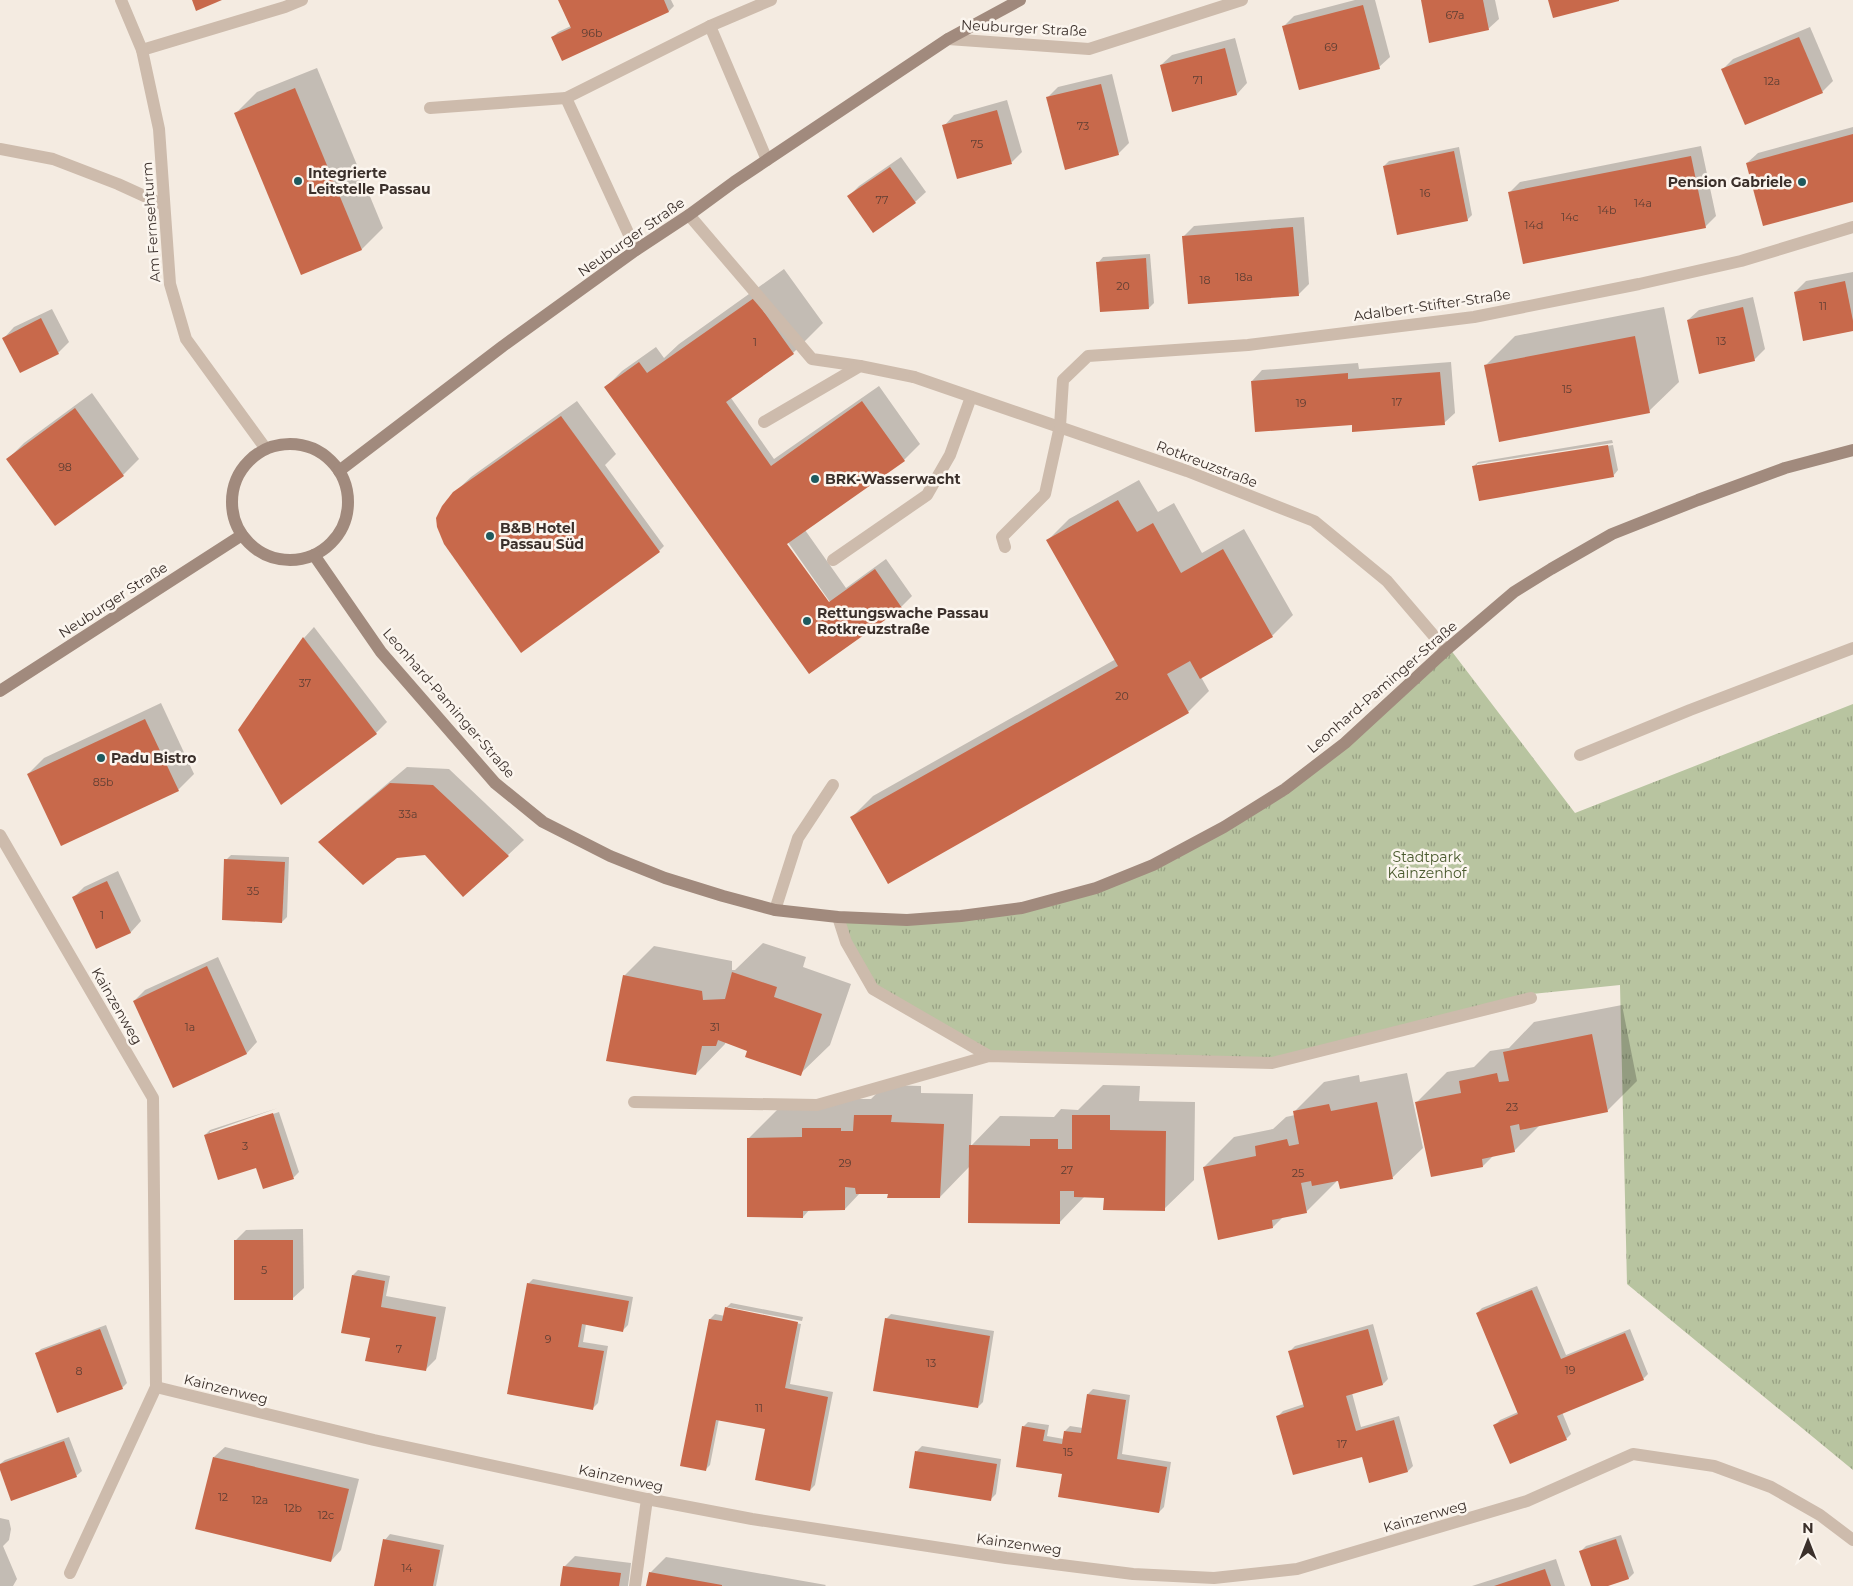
<svg xmlns="http://www.w3.org/2000/svg" width="1853" height="1586" font-family="Montserrat,sans-serif">
	<style>
		.park { fill: url(#park-tufts) }
		.shadow { fill: #0003; fill-rule: evenodd }
		.building { fill: #c8694b }
		.lines { fill: none; stroke-linecap: round; stroke-linejoin: round }
		.lane { stroke: #cdbbac; stroke-width: 12 }
		.street { stroke: #cdbbac; stroke-width: 12 }
		.secondary { stroke: #a18a7d; stroke-width: 12 }
		.poi-dot { fill: #1f5a5e; stroke: #fbf5ee; stroke-width: 2 }
		.labels { text-anchor: middle; dominant-baseline: central; stroke-width: 5; stroke-linejoin: round; paint-order: stroke }
		.number-label { font-size: 11px; fill: #5e3e33 }
		.street-label { font-size: 14px; fill: #3b302b; stroke: #fbf5ee }
		.poi-label { font-size: 14px; font-weight: bold; fill: #3b302b; stroke: #fbf5ee; text-anchor: start }
		.park-label { font-size: 14px; fill: #4a5a2e; stroke: #fbf5ee }
	</style>
	<defs>
		<pattern id="park-tufts" width="24" height="20" patternUnits="userSpaceOnUse" patternTransform="scale(1.25)"><rect width="24" height="20" fill="#b8c4a0"/><path d="M3 7l-1-3M5 7V3M7 7l1-3M15 17l-1-3M17 17v-4M19 17l1-3" fill="none" stroke="#97a083"/></pattern>
	</defs>
	<rect width="100%" height="100%" fill="#f4ebe1"/>
	<polygon class="park" points="1450,649 1575,813 1853,704 1853,1470 1627,1284 1620,985 1532,994 1271,1059 990,1055 877,989 838,919 1000,912 1154,867 1307,772"/>
	<g class="shadow">
		<polygon points="559,0 671,0 674,6 669,11 563,59 553,37 558,32 571,26"/>
		<polygon points="1355,0 1375,0 1390,57 1379,67 1283,27 1294,16"/>
		<polygon points="1422,0 1495,0 1499,19 1488,29"/>
		<polygon points="1810,27 1833,81 1822,92 1723,69 1733,59"/>
		<polygon points="1235,38 1247,83 1237,94 1161,65 1172,55"/>
		<polygon points="317,68 383,228 362,249 302,274 236,113 257,92"/>
		<polygon points="1112,74 1129,143 1118,154 1048,97 1058,87"/>
		<polygon points="1007,100 1022,152 1012,162 944,126 954,115"/>
		<polygon points="1853,127 1853,200 1747,163 1758,153"/>
		<polygon points="1701,146 1716,216 1705,227 1510,192 1520,182"/>
		<polygon points="1459,147 1472,215 1467,220 1384,166 1389,161"/>
		<polygon points="901,157 926,192 915,202 849,196 859,186"/>
		<polygon points="1304,217 1309,284 1298,295 1183,237 1194,226"/>
		<polygon points="1150,254 1154,303 1149,308 1098,263 1103,257"/>
		<path d="M784,269L823,323L793,353L731,398L774,459L879,386L920,444L904,460L805,530L846,588L886,559L912,596L901,607L855,639L606,387L622,371L656,347L664,358L679,344ZM785,538L830,602L829,604L783,539Z"/>
		<polygon points="1853,272 1853,329 1795,292 1806,281"/>
		<polygon points="1753,297 1765,349 1754,360 1688,320 1699,310"/>
		<polygon points="1664,307 1679,382 1649,411 1485,366 1515,336"/>
		<polygon points="52,309 69,342 58,353 4,338 14,327"/>
		<polygon points="1451,362 1455,413 1444,423 1353,423 1252,381 1262,370 1358,363 1359,369"/>
		<polygon points="92,393 139,459 123,475 8,459 24,443"/>
		<polygon points="577,401 616,454 605,465 664,546 659,551 454,493 471,477"/>
		<polygon points="1612,440 1613,443 1477,464 1477,467 1613,445 1618,470 1613,476 1473,467 1478,462"/>
		<polygon points="1139,480 1158,512 1174,503 1202,553 1244,529 1293,615 1272,636 1201,677 1209,691 1188,712 852,817 873,796 1116,659 1048,540 1069,519"/>
		<polygon points="314,627 387,722 376,733 281,803 239,730 304,638"/>
		<polygon points="161,703 194,774 178,790 28,774 44,758"/>
		<polygon points="407,767 449,769 524,840 508,855 425,854 320,842 336,827"/>
		<polygon points="231,855 289,857 287,917 282,922 226,860"/>
		<polygon points="118,871 141,921 131,932 97,947 73,898 84,887"/>
		<polygon points="763,943 806,957 803,967 851,984 830,1045 800,1074 726,1041 725,1044 696,1074 624,976 654,946 732,961 732,970 735,970"/>
		<polygon points="218,957 257,1042 247,1053 174,1086 134,1001 145,990"/>
		<polygon points="1622,1005 1637,1081 1607,1111 1541,1124 1514,1151 1494,1155 1483,1166 1417,1102 1447,1072 1474,1067 1490,1051 1509,1048 1534,1022"/>
		<polygon points="1407,1073 1423,1148 1393,1177 1341,1188 1339,1180 1336,1180 1336,1182 1306,1212 1283,1217 1273,1227 1204,1167 1234,1137 1273,1129 1286,1117 1295,1115 1294,1112 1324,1082 1359,1075 1360,1082"/>
		<polygon points="885,1085 921,1086 921,1093 973,1094 971,1146 1000,1116 1054,1117 1061,1109 1078,1110 1103,1085 1140,1086 1139,1101 1195,1102 1194,1180 1164,1209 1105,1197 1085,1196 1059,1223 970,1166 940,1197 889,1193 860,1193 845,1209 810,1209 803,1217 748,1139 778,1109 833,1099 871,1099"/>
		<polygon points="278,1108 210,1132 210,1135 279,1112 299,1172 294,1177 264,1187 257,1166 205,1135 210,1130"/>
		<polygon points="303,1229 304,1288 293,1298 235,1241 246,1230"/>
		<polygon points="358,1270 390,1276 386,1296 446,1307 436,1359 425,1370 371,1337 353,1275"/>
		<polygon points="533,1279 633,1297 628,1325 623,1330 586,1324 583,1342 608,1346 598,1403 593,1408 528,1284"/>
		<polygon points="1537,1286 1566,1355 1630,1329 1648,1374 1643,1379 1562,1412 1571,1434 1566,1439 1495,1425 1500,1420 1518,1412 1477,1313 1482,1308"/>
		<polygon points="731,1303 803,1317 802,1321 728,1307 728,1309 801,1324 790,1384 833,1392 815,1485 810,1490 766,1428 719,1419 710,1465 705,1470 710,1319 715,1314 725,1316 726,1308"/>
		<polygon points="891,1314 994,1331 983,1402 978,1407 886,1319"/>
		<polygon points="1373,1324 1388,1379 1383,1384 1352,1393 1361,1427 1399,1416 1413,1466 1408,1471 1363,1455 1278,1416 1283,1411 1304,1404 1290,1351 1295,1346"/>
		<polygon points="106,1325 127,1383 122,1388 36,1354 41,1349"/>
		<polygon points="1093,1389 1130,1395 1122,1454 1171,1462 1164,1507 1159,1512 1063,1473 1023,1427 1028,1422 1049,1425 1047,1436 1064,1439 1065,1431 1070,1426 1083,1428 1088,1394"/>
		<polygon points="69,1437 82,1471 76,1476 12,1499 0,1464 5,1460"/>
		<polygon points="922,1446 1001,1459 996,1494 990,1500 911,1486 917,1451"/>
		<polygon points="225,1447 359,1479 341,1550 331,1561 214,1457"/>
		<polygon points="0,1518 9,1520 11,1529 9,1540 3,1546 17,1579 13,1586 0,1586"/>
		<polygon points="390,1534 444,1545 436,1586 375,1586 385,1540"/>
		<polygon points="1621,1535 1634,1573 1629,1578 1604,1586 1592,1586 1581,1551 1586,1546"/>
		<polygon points="575,1556 631,1563 628,1586 561,1586 564,1567"/>
		<polygon points="666,1557 826,1585 825,1586 647,1586 650,1573"/>
		<polygon points="1556,1559 1565,1586 1472,1586"/>
	</g>
	<g class="building">
		<polygon points="192,0 222,0 196,11"/>
		<polygon points="558,0 664,0 669,12 562,61 551,37 571,28"/>
		<polygon points="1421,0 1483,0 1489,30 1429,43"/>
		<polygon points="1548,0 1619,0 1619,1 1553,18"/>
		<polygon points="1363,5 1380,69 1299,90 1282,26"/>
		<polygon points="1799,37 1823,93 1745,125 1721,69"/>
		<polygon points="1225,48 1237,95 1172,112 1160,65"/>
		<polygon points="1101,84 1119,155 1065,170 1046,97"/>
		<polygon points="295,88 362,250 301,275 234,113"/>
		<polygon points="997,110 1012,164 957,179 942,125"/>
		<polygon points="1853,134 1853,202 1763,226 1746,163"/>
		<polygon points="1454,151 1468,221 1397,235 1383,166"/>
		<polygon points="1691,156 1706,228 1523,264 1508,192"/>
		<polygon points="890,167 916,203 873,233 847,196"/>
		<polygon points="1293,227 1299,296 1188,304 1182,236"/>
		<polygon points="1146,258 1149,309 1100,312 1096,262"/>
		<polygon points="1845,281 1853,321 1853,331 1803,341 1794,292"/>
		<polygon points="754,298 794,354 726,402 771,466 862,401 905,461 787,544 829,602 875,569 902,608 809,674 604,387 639,362 647,373"/>
		<polygon points="1743,307 1755,361 1699,374 1687,320"/>
		<polygon points="41,318 59,354 20,373 2,338"/>
		<polygon points="1635,336 1650,413 1499,442 1484,365"/>
		<polygon points="1440,372 1445,425 1352,432 1352,425 1255,432 1251,381 1348,373 1348,379"/>
		<polygon points="75,408 124,476 55,526 6,459"/>
		<polygon points="561,416 660,552 521,653 444,544 437,527 436,518 442,506 453,492"/>
		<polygon points="1608,445 1614,477 1479,501 1472,466"/>
		<polygon points="1118,500 1137,532 1153,523 1181,573 1223,549 1273,637 1200,679 1190,661 1167,674 1189,713 888,884 850,817 1118,666 1046,540"/>
		<polygon points="303,637 377,734 281,805 238,730"/>
		<polygon points="145,719 179,791 61,846 27,774"/>
		<polygon points="390,783 433,785 509,856 463,897 425,855 397,858 363,885 318,842"/>
		<polygon points="224,859 285,862 282,923 222,920"/>
		<polygon points="107,881 131,933 96,949 72,897"/>
		<polygon points="207,966 247,1054 173,1088 133,1001"/>
		<polygon points="732,972 777,987 774,997 822,1014 801,1076 745,1057 747,1051 718,1040 716,1046 702,1046 696,1075 606,1061 623,975 702,991 703,1000 725,999"/>
		<polygon points="1592,1034 1608,1112 1520,1130 1519,1124 1510,1126 1515,1152 1482,1159 1483,1167 1431,1177 1415,1102 1461,1093 1459,1081 1497,1073 1499,1082 1509,1081 1503,1052"/>
		<polygon points="1377,1102 1393,1179 1340,1189 1338,1181 1312,1186 1311,1181 1301,1183 1307,1213 1272,1220 1273,1228 1218,1240 1203,1167 1256,1156 1255,1146 1287,1139 1289,1146 1299,1144 1293,1111 1329,1104 1331,1111"/>
		<polygon points="273,1113 294,1179 263,1189 256,1168 218,1180 204,1135"/>
		<polygon points="854,1115 892,1115 891,1122 944,1124 940,1198 887,1198 888,1194 856,1194 855,1188 845,1187 845,1210 803,1211 803,1218 747,1217 747,1138 802,1137 802,1128 841,1128 841,1131 853,1131"/>
		<polygon points="1072,1115 1110,1115 1110,1130 1166,1131 1165,1211 1103,1210 1104,1198 1074,1197 1074,1191 1060,1191 1060,1224 968,1223 969,1145 1030,1146 1030,1139 1058,1139 1058,1149 1072,1149"/>
		<rect x="234" y="1240" width="59" height="60"/>
		<polygon points="352,1275 385,1281 381,1307 436,1317 426,1371 365,1361 370,1338 341,1333"/>
		<polygon points="527,1283 629,1301 623,1332 582,1324 578,1347 604,1351 593,1410 507,1394"/>
		<polygon points="1532,1290 1561,1359 1625,1333 1644,1380 1557,1416 1567,1440 1510,1464 1493,1425 1518,1414 1476,1313"/>
		<polygon points="725,1307 798,1322 785,1388 828,1397 810,1491 755,1480 765,1429 716,1420 706,1471 680,1466 709,1319 722,1321"/>
		<polygon points="885,1318 990,1336 978,1408 873,1391"/>
		<polygon points="100,1329 123,1389 57,1413 35,1353"/>
		<polygon points="1368,1329 1383,1385 1346,1396 1356,1431 1394,1420 1408,1472 1369,1483 1362,1457 1293,1475 1276,1416 1304,1407 1288,1351"/>
		<polygon points="1087,1394 1126,1400 1117,1459 1167,1467 1159,1513 1058,1497 1062,1474 1016,1467 1022,1426 1045,1430 1043,1441 1062,1444 1064,1431 1081,1433"/>
		<polygon points="64,1441 77,1477 11,1501 0,1470 0,1464"/>
		<polygon points="915,1451 997,1464 991,1501 909,1488"/>
		<polygon points="213,1457 349,1489 331,1562 195,1529"/>
		<polygon points="383,1539 440,1550 433,1586 374,1586"/>
		<polygon points="1616,1539 1629,1579 1608,1586 1591,1586 1579,1551"/>
		<polygon points="563,1566 621,1573 619,1586 560,1586"/>
		<polygon points="1545,1569 1551,1586 1494,1586"/>
		<polygon points="649,1572 722,1585 722,1586 646,1586"/>
	</g>
	<g class="lines">
		<g class="lane">
			<polyline points="948,39 1089,49 1242,0"/>
			<polyline points="142,50 285,7 302,0"/>
			<polyline points="430,108 566,98"/>
			<polyline points="0,149 53,159 118,184 164,205"/>
			<polyline points="767,160 710,26 771,0"/>
			<polyline points="689,215 812,359 860,366"/>
			<polyline points="636,250 566,98 710,26"/>
			<polyline points="764,422 860,366 914,377"/>
			<polyline points="1005,547 1002,537 1045,494 1060,426"/>
			<polyline points="833,560 927,495 950,455 971,397"/>
			<polyline points="1580,755 1690,710 1853,648"/>
			<polyline points="775,910 798,838 833,785"/>
			<polyline points="838,917 846,942 873,989 989,1056"/>
			<polyline points="634,1102 817,1105 989,1056 1272,1063 1531,998"/>
			<polyline points="635,1586 647,1499"/>
		</g>
		<g class="street">
			<polyline points="121,0 142,50 159,129 170,284 186,339 266,449"/>
			<polyline points="914,377 1187,471 1314,521 1387,581 1446,650"/>
			<polyline points="1060,426 1063,380 1088,356 1248,345 1474,317 1639,284 1741,261 1853,227"/>
			<polyline points="0,835 153,1098 156,1387 70,1573"/>
			<polyline points="156,1387 374,1440 647,1499 752,1519 1006,1558 1133,1574 1214,1578 1297,1569 1527,1501 1633,1454 1714,1466 1771,1487 1820,1515 1853,1540"/>
		</g>
		<g class="secondary">
			<circle cx="290" cy="502" r="58"/>
			<polyline points="339,471 503,346 636,250 689,215 734,182 948,39 1020,0"/>
			<polyline points="314,555 381,652 495,783 543,822 610,856 665,878 723,896 775,910 838,917 907,920 961,916 1022,908 1096,888 1153,865 1224,827 1285,789 1345,743 1446,650 1514,592 1551,569 1612,534 1698,500 1785,468 1853,450"/>
			<polyline points="0,691 242,535"/>
		</g>
	</g>
	<g class="poi-dot">
		<circle cx="298" cy="181" r="5"/>
		<circle cx="1802" cy="182" r="5"/>
		<circle cx="815" cy="479" r="5"/>
		<circle cx="490" cy="536" r="5"/>
		<circle cx="807" cy="621" r="5"/>
		<circle cx="101" cy="758" r="5"/>
	</g>
	<g class="labels">
		<g class="number-label">
			<text x="1455" y="15">67a</text>
			<text x="592" y="33">96b</text>
			<text x="1331" y="47">69</text>
			<text x="1198" y="80">71</text>
			<text x="1772" y="81">12a</text>
			<text x="1083" y="126">73</text>
			<text x="977" y="144">75</text>
			<text x="1425" y="193">16</text>
			<text x="882" y="200">77</text>
			<text x="1643" y="203">14a</text>
			<text x="1607" y="210">14b</text>
			<text x="1570" y="217">14c</text>
			<text x="1534" y="225">14d</text>
			<text x="1244" y="277">18a</text>
			<text x="1205" y="280">18</text>
			<text x="1123" y="286">20</text>
			<text x="1823" y="306">11</text>
			<text x="1721" y="341">13</text>
			<text x="755" y="342">1</text>
			<text x="1567" y="389">15</text>
			<text x="1397" y="402">17</text>
			<text x="1301" y="403">19</text>
			<text x="65" y="467">98</text>
			<text x="305" y="683">37</text>
			<text x="1122" y="696">20</text>
			<text x="103" y="782">85b</text>
			<text x="408" y="814">33a</text>
			<text x="253" y="891">35</text>
			<text x="102" y="915">1</text>
			<text x="190" y="1027">1a</text>
			<text x="715" y="1027">31</text>
			<text x="1512" y="1107">23</text>
			<text x="245" y="1146">3</text>
			<text x="845" y="1163">29</text>
			<text x="1067" y="1170">27</text>
			<text x="1298" y="1173">25</text>
			<text x="264" y="1270">5</text>
			<text x="548" y="1339">9</text>
			<text x="399" y="1349">7</text>
			<text x="931" y="1363">13</text>
			<text x="1570" y="1370">19</text>
			<text x="79" y="1371">8</text>
			<text x="759" y="1408">11</text>
			<text x="1342" y="1444">17</text>
			<text x="1068" y="1452">15</text>
			<text x="223" y="1497">12</text>
			<text x="260" y="1500">12a</text>
			<text x="293" y="1508">12b</text>
			<text x="326" y="1515">12c</text>
			<text x="407" y="1568">14</text>
		</g>
		<g class="street-label">
			<text transform="translate(1024 28) rotate(3)">Neuburger Straße</text>
			<text transform="translate(151 222) rotate(-94)">Am Fernsehturm</text>
			<text transform="translate(631 237) rotate(-35)">Neuburger Straße</text>
			<text transform="translate(1432 305) rotate(-8)">Adalbert-Stifter-Straße</text>
			<text transform="translate(1207 464) rotate(21)">Rotkreuzstraße</text>
			<text transform="translate(113 600) rotate(-33)">Neuburger Straße</text>
			<text transform="translate(1382 687) rotate(-41)">Leonhard-Paminger-Straße</text>
			<text transform="translate(449 703) rotate(49)">Leonhard-Paminger-Straße</text>
			<text transform="translate(117 1006) rotate(60)">Kainzenweg</text>
			<text transform="translate(226 1389) rotate(14)">Kainzenweg</text>
			<text transform="translate(621 1478) rotate(12)">Kainzenweg</text>
			<text transform="translate(1425 1516) rotate(-16)">Kainzenweg</text>
			<text transform="translate(1019 1544) rotate(8)">Kainzenweg</text>
		</g>
		<g class="poi-label">
			<text x="308" y="173">Integrierte<tspan x="308" dy="16">Leitstelle Passau</tspan></text>
			<text x="1792" y="182" text-anchor="end">Pension Gabriele</text>
			<text x="825" y="479">BRK-Wasserwacht</text>
			<text x="500" y="528">B&amp;B Hotel<tspan x="500" dy="16">Passau Süd</tspan></text>
			<text x="817" y="613">Rettungswache Passau<tspan x="817" dy="16">Rotkreuzstraße</tspan></text>
			<text x="111" y="758">Padu Bistro</text>
		</g>
		<g class="park-label">
			<text x="1427" y="857">Stadtpark<tspan x="1427" dy="16">Kainzenhof</tspan></text>
		</g>
	</g>
	<g transform="translate(1808 1541)" stroke="#fbf5ee" stroke-width="4" paint-order="stroke">
	<path d="M0-4L9 19L0 12L-9 19Z" fill="#3b302b"/>
	<text y="-8" font-size="14" font-weight="bold" text-anchor="middle" fill="#3b302b">N</text>
	</g>
</svg>
